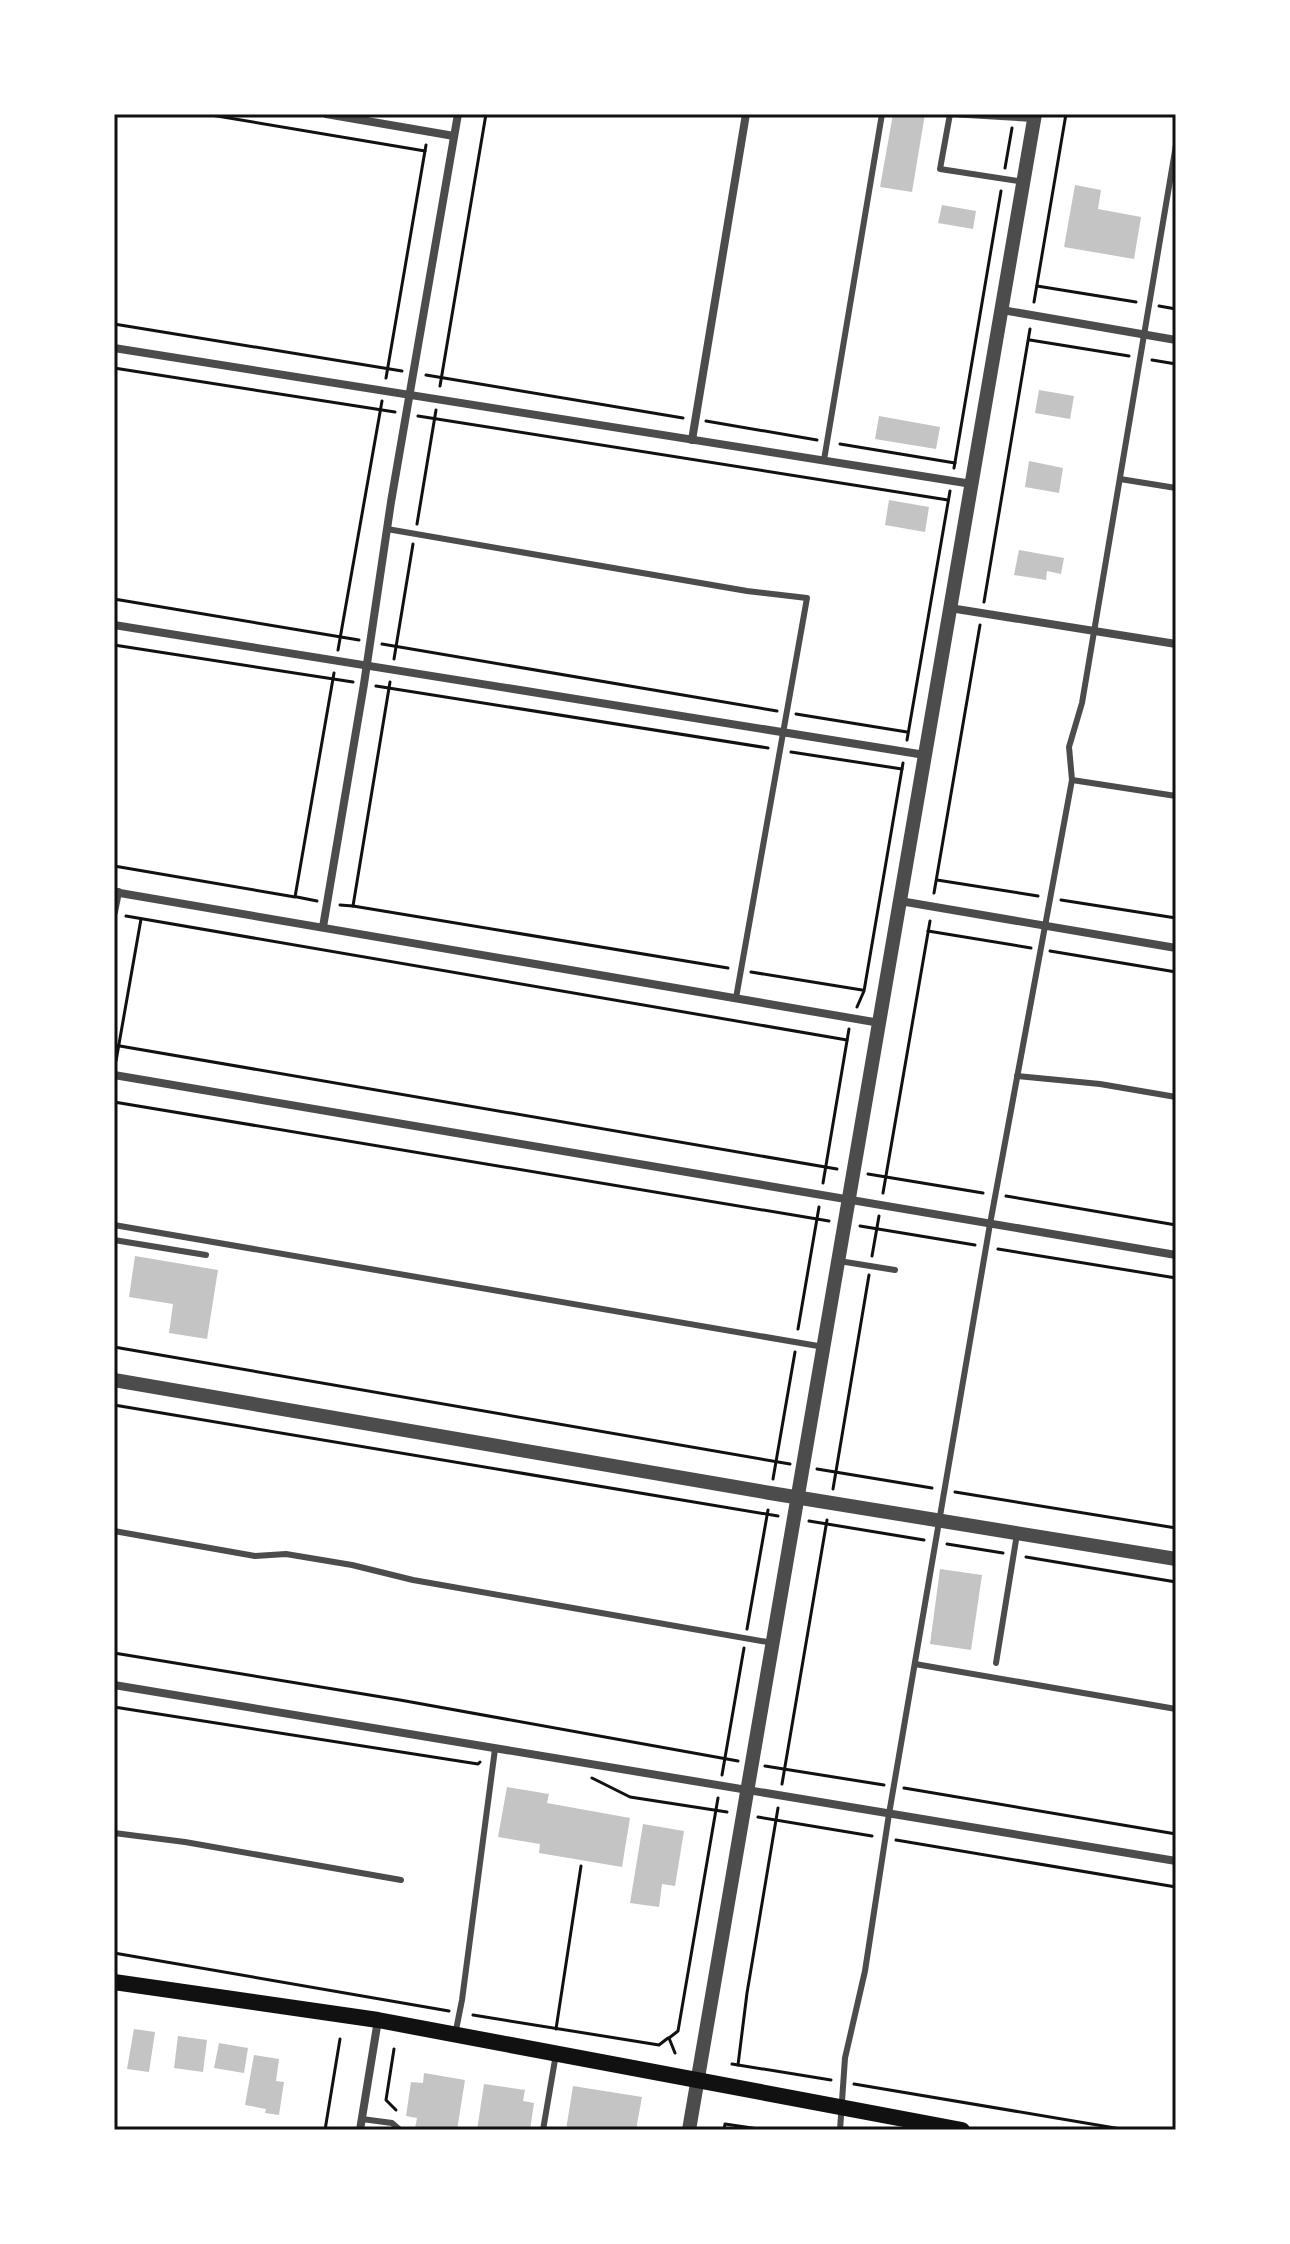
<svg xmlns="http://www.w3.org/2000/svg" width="1290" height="2244" font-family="'Sofia Sans Condensed',sans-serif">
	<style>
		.building { fill: #c4c4c4 }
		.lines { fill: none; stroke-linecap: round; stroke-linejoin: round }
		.path { stroke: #111; stroke-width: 3 }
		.service { stroke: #4c4c4c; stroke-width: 6 }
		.minor { stroke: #4c4c4c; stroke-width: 8 }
		.tertiary { stroke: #4c4c4c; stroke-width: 14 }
		.secondary { stroke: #111; stroke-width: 16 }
		.neatline { fill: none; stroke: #111; stroke-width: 3 }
	</style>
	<rect width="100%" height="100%" fill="#fff"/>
	<g class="building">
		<polygon points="893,114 925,114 912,192 880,187"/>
		<polygon points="1075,185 1101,190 1098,209 1141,217 1134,259 1064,247"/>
		<polygon points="942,205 976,211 973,229 938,223"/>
		<polygon points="1039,390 1074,396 1070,419 1035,413"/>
		<polygon points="879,416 940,427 936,449 875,439"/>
		<polygon points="1029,461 1063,468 1059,493 1025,487"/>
		<polygon points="889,500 929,507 925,532 885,525"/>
		<polygon points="1019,550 1064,558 1061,574 1047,571 1046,580 1014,575"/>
		<polygon points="135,1256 218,1270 207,1339 169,1333 173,1304 129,1297"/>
		<polygon points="940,1569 982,1575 971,1650 930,1644"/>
		<polygon points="507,1787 549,1794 547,1803 630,1818 622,1867 539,1853 540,1844 498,1837"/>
		<polygon points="643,1824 684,1831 675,1886 662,1884 659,1907 630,1903"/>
		<polygon points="134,2029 155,2032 149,2072 127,2069"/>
		<polygon points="178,2036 207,2040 203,2072 174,2068"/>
		<polygon points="219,2043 248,2048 244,2073 214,2068"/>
		<polygon points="254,2055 279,2059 276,2081 284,2082 279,2115 265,2113 266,2109 245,2105"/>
		<polygon points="424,2073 465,2080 457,2130 415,2128 417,2118 406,2116 411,2082 423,2083"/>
		<polygon points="484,2084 525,2090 523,2101 534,2103 530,2130 477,2130"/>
		<polygon points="573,2086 642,2097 636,2130 566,2130"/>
	</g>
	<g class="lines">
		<g class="path">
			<polyline points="205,114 425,151"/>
			<polyline points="1005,168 1012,128"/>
			<polyline points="1037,286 1136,302"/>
			<polyline points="1034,302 1066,114"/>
			<polyline points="1159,306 1176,309"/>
			<polyline points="114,324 402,371"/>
			<polyline points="1030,340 1129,356"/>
			<polyline points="1152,360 1176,364"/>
			<polyline points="114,368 395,412"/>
			<polyline points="426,375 683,418"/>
			<polyline points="386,378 426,145"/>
			<polyline points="440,386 486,114"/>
			<polyline points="418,416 948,500"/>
			<polyline points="706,421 817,440"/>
			<polyline points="840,444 955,463"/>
			<polyline points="954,468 1001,191"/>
			<polyline points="417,524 436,410"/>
			<polyline points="114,599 359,640"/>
			<polyline points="984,602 1030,329"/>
			<polyline points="382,644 777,711"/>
			<polyline points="114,645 353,682"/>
			<polyline points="338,650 382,401"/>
			<polyline points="394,659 413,544"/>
			<polyline points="376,686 768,748"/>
			<polyline points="796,714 907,732"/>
			<polyline points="907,740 950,491"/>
			<polyline points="791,752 902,769"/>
			<polyline points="114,866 295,897 334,673"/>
			<polyline points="937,880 1038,896"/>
			<polyline points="934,893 980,625"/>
			<polyline points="297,897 317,901"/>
			<polyline points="1061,900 1176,918"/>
			<polyline points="340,905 353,906 390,682"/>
			<polyline points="353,906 728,968"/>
			<polyline points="126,916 847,1040"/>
			<polyline points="928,931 1031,948"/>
			<polyline points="1050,951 1176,972"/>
			<polyline points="751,972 862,990"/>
			<polyline points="857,1007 864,991 903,763"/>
			<polyline points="114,1045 837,1169"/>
			<polyline points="116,1061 141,919"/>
			<polyline points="114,1102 829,1221"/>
			<polyline points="868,1174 983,1193"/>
			<polyline points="823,1183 849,1029"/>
			<polyline points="883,1193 930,921"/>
			<polyline points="1006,1196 1176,1225"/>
			<polyline points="860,1226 975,1245"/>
			<polyline points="998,1249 1176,1278"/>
			<polyline points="872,1256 879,1216"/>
			<polyline points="798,1329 819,1207"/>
			<polyline points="114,1347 790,1464"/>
			<polyline points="114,1405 778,1516"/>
			<polyline points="817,1469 932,1488"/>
			<polyline points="773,1479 795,1352"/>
			<polyline points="833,1489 869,1275"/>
			<polyline points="955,1492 1176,1528"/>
			<polyline points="809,1521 924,1540"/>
			<polyline points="947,1544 1003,1553"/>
			<polyline points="1026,1557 1176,1582"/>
			<polyline points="747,1629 768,1510"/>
			<polyline points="114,1653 400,1700 738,1761"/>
			<polyline points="114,1707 478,1764 480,1762"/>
			<polyline points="765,1766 884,1785"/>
			<polyline points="722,1775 744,1648"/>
			<polyline points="592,1778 630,1797 727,1812"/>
			<polyline points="782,1784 827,1520"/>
			<polyline points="904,1788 1176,1834"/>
			<polyline points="758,1817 872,1836"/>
			<polyline points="896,1840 1176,1887"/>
			<polyline points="114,1953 449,2011"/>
			<polyline points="473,2015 659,2045 668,2038"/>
			<polyline points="556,2029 581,1866"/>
			<polyline points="394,2049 386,2100 396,2110"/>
			<polyline points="675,2053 669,2038 678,2031 718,1798"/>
			<polyline points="732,2064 831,2080"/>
			<polyline points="738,2065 747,1993 778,1808"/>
			<polyline points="854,2084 1127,2130"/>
			<polyline points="325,2130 340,2039"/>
			<polyline points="724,2130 725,2124 765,2130"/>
		</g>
		<g class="service">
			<polyline points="1024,182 940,169 950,114 1034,119"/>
			<polyline points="824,460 882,114"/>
			<polyline points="1120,479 1176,488"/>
			<polyline points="387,529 747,591 807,598 736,998"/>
			<polyline points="1072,780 1176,796"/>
			<polyline points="1017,1076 1100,1084 1176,1097"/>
			<polyline points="114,1225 824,1347"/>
			<polyline points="114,1240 206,1255"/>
			<polyline points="839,1261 895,1270"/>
			<polyline points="114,1531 255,1556 286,1554 352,1565 413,1580 773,1643"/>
			<polyline points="996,1663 1017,1534"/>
			<polyline points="915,1664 1176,1709"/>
			<polyline points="114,1833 185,1842 401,1880"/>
			<polyline points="455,2035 462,2000 495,1749"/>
			<polyline points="362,2119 392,2123 400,2130"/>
			<polyline points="543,2130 556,2054"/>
			<polyline points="840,2130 845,2058 865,1971 889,1814 990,1224 1072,780 1069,747 1082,703 1176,145"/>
		</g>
		<g class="minor">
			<polyline points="326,114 454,136"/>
			<polyline points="1002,310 1176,340"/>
			<polyline points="114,348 972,484"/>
			<polyline points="692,440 746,114"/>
			<polyline points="950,608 1176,644"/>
			<polyline points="114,625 925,755"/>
			<polyline points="114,892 880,1023"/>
			<polyline points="900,901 1176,948"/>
			<polyline points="114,912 118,892"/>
			<polyline points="323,927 364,684 391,502 458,114"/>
			<polyline points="114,1075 1176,1255"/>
			<polyline points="114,1685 1176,1861"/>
			<polyline points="360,2130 378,2020"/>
		</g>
		<g class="tertiary">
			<polyline points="114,1380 770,1493 1176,1559"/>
			<polyline points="689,2130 1035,114"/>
		</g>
		<polyline class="secondary" points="114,1982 378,2020 962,2130"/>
	</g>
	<rect width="1290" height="2244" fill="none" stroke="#ffffff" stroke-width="232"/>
	<rect x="116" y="116" width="1058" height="2012" class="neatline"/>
</svg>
